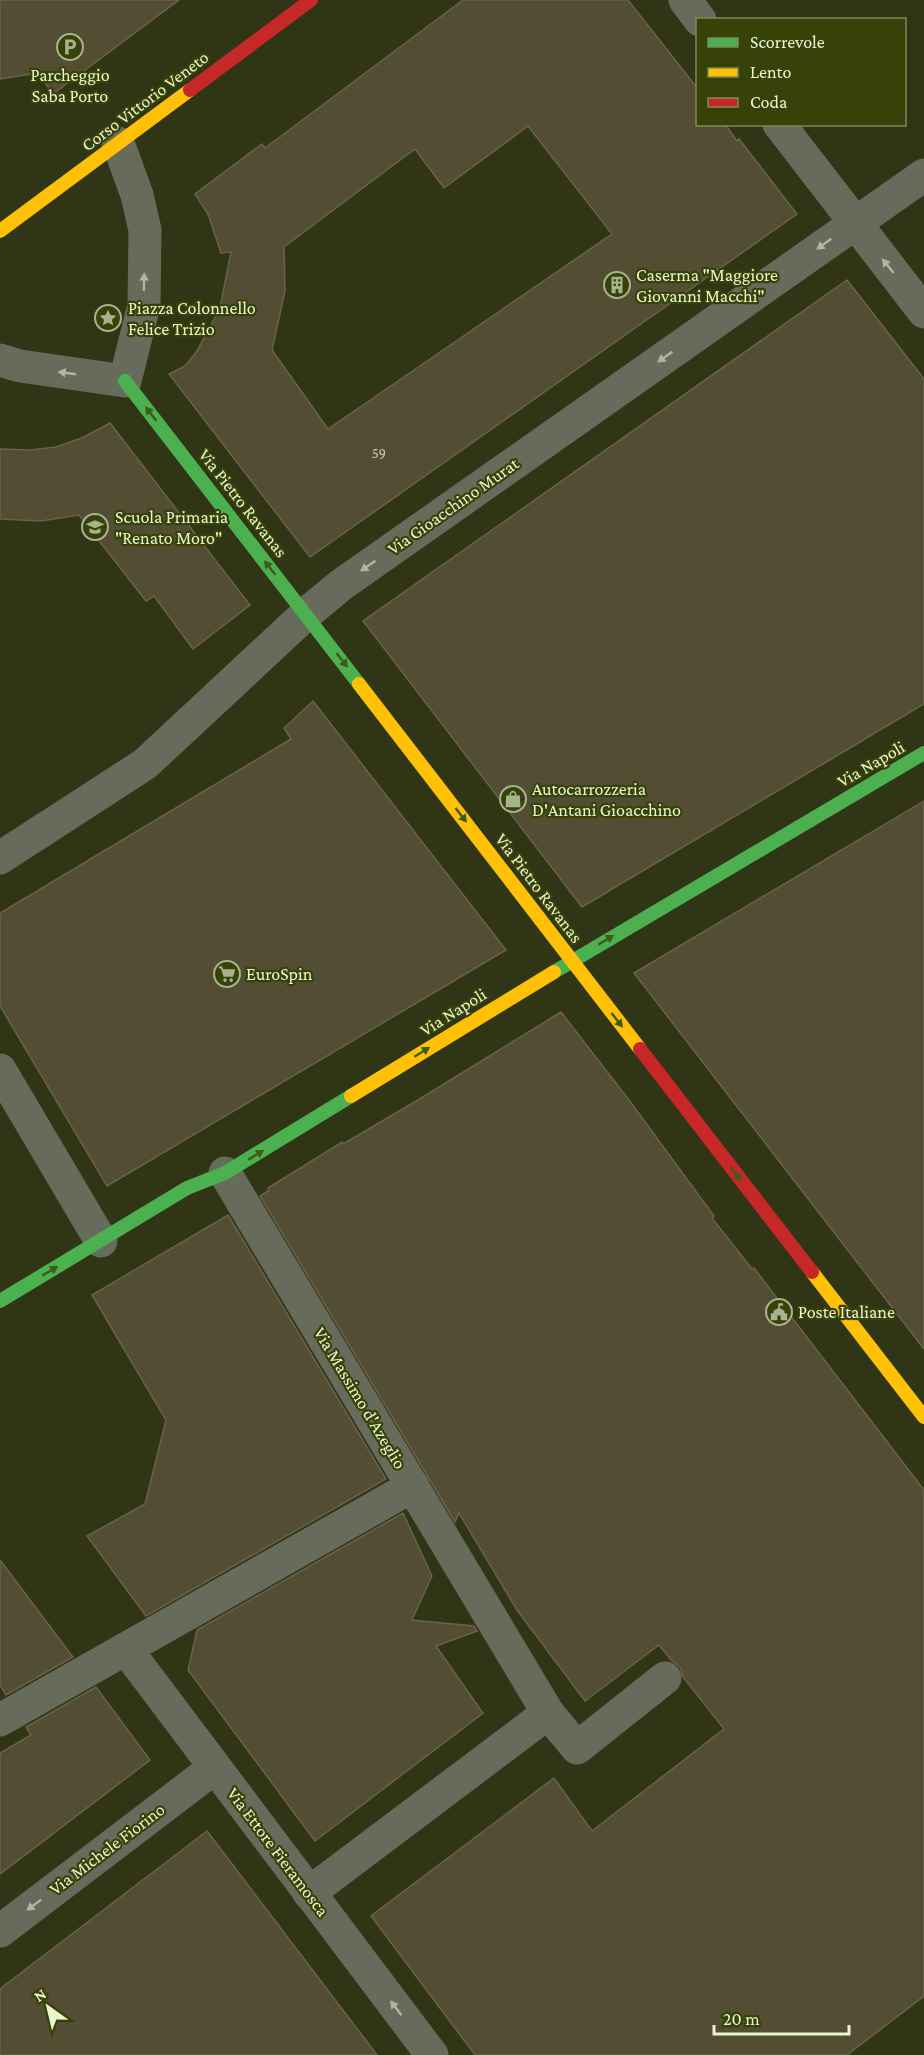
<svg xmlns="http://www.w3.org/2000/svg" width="924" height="2055" font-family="'Crimson Pro',serif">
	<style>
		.building { fill: #534d34; stroke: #6a6249; stroke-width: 1.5; fill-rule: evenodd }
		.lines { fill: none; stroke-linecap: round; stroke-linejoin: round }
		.street { stroke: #676b5b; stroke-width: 33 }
		.fast { stroke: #4caf50; stroke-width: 14 }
		.slow { stroke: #ffc107; stroke-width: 14 }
		.jam { stroke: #c62828; stroke-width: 14 }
		.oneway { fill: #afb79b }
		.oneway2 { fill: #3c5d1a }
		.labels { text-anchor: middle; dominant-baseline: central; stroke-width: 4.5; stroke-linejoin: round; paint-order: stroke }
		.number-label { font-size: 15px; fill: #c4cba9 }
		.poi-label { font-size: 18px; fill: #eaf5d0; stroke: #374208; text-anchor: start }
		.street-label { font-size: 18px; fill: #eaf5d0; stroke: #374208 }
	</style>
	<rect width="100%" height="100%" fill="#2f3515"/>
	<g class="building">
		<polygon points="0,0 179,0 53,94 38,73 0,79"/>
		<path d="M463,0H628L698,89V124H725L737,141L739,139L797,214L310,557L169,374L185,366L197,351L220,308L231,252L221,253L208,214L195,194L262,144L265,148ZM528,126L612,234L328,429L272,350L285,291L284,247L415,149L444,188Z"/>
		<polygon points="847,280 924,379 924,704 582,907 363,621"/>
		<polygon points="110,423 250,605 193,649 154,596 146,601 79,515 41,521 0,519 0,449 30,450 56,447 84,437"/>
		<polygon points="313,701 506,950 107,1186 0,1006 0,913 291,739 284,728"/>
		<polygon points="924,801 924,1349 634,973"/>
		<polygon points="561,1012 629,1100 714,1216 712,1218 752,1269 754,1268 924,1490 924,1996 847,2055 475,2055 371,1916 554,1778 592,1831 724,1729 683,1677 680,1667 671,1660 659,1645 585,1701 517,1610 459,1513 455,1522 260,1196 269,1190 268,1188 342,1142 343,1144 418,1100"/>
		<polygon points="228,1215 386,1479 146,1616 87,1536 145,1504 166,1420 92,1295"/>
		<polygon points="403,1513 432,1576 412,1620 474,1626 477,1631 436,1646 483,1713 315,1841 188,1670 197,1630"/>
		<polygon points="0,1560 73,1657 6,1695 0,1685"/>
		<polygon points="96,1687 150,1760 0,1874 0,1753 31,1735 26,1727"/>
		<polygon points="207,1831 377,2055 0,2055 0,1989"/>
	</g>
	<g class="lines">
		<g class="street">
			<polyline points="685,0 700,20"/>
			<polyline points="779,124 924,312"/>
			<polyline points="0,360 20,366 125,381 144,305 145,230 137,195 118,143"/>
			<polyline points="0,858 145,764 306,614 341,585 924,175"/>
			<polyline points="0,1070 101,1241"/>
			<polyline points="225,1173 548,1713 309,1893"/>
			<polyline points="126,1649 432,2055"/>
			<polyline points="548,1713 577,1748 665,1678"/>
			<polyline points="0,1720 413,1486"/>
			<polyline points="0,1931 214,1768"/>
		</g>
		<g class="fast">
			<polyline points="125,381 359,684"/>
			<polyline points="554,972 924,753"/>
			<polyline points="0,1301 187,1188 225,1173 351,1096"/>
		</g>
		<g class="slow">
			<polyline points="0,231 190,90"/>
			<polyline points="359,684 640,1049"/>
			<polyline points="351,1096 554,972"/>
			<polyline points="812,1272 924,1417"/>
		</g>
		<g class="jam">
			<polyline points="190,90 311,0"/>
			<polyline points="640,1049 812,1272"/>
		</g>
	</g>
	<defs><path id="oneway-solid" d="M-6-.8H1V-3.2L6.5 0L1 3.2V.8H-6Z" transform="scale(1.5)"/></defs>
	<g class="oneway">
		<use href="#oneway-solid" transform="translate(824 244) rotate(144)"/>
		<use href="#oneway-solid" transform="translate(888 266) rotate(-129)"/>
		<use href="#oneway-solid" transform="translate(144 282) rotate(-89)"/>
		<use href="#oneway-solid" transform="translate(665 357) rotate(145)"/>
		<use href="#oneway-solid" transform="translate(67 373) rotate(-172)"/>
		<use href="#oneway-solid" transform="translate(368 566) rotate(145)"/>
		<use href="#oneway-solid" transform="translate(34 1905) rotate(143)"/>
		<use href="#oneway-solid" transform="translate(396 2008) rotate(-127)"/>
	</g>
	<g class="oneway2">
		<use href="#oneway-solid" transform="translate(151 414) rotate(-128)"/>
		<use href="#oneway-solid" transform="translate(270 568) rotate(-128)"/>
		<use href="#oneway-solid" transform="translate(342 660) rotate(52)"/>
		<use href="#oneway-solid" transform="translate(461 815) rotate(52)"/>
		<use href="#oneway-solid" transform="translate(606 940) rotate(-31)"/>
		<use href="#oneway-solid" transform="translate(617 1020) rotate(52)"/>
		<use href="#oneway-solid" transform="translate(422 1052) rotate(-32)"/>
		<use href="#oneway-solid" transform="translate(256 1155) rotate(-31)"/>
		<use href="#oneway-solid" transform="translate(736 1174) rotate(52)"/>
		<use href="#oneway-solid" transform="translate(50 1271) rotate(-31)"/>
	</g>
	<defs>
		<symbol id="parking-ring" viewBox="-11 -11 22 22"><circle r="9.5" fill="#374208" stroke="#a9b28f" stroke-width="1.5"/><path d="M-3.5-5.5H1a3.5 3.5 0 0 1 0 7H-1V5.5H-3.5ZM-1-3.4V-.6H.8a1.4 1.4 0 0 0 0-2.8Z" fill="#a9b28f"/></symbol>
		<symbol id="building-ring" viewBox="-11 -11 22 22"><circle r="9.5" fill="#374208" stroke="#a9b28f" stroke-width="1.5"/><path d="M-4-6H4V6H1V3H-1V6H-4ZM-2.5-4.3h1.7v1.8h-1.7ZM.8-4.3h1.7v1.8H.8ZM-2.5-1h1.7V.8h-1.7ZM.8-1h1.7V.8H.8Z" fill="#a9b28f"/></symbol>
		<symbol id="sight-ring" viewBox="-11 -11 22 22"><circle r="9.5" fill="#374208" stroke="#a9b28f" stroke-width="1.5"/><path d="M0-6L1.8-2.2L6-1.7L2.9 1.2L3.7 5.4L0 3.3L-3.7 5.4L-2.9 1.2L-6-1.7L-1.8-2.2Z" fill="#a9b28f"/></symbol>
		<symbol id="school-ring" viewBox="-11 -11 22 22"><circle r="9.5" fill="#374208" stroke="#a9b28f" stroke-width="1.5"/><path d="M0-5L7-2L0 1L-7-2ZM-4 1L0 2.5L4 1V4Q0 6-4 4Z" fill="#a9b28f"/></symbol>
		<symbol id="shop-ring" viewBox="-11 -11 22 22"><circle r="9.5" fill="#374208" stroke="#a9b28f" stroke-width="1.5"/><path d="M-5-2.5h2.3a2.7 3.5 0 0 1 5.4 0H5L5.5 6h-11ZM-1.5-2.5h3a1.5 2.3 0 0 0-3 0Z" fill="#a9b28f"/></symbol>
		<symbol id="supermarket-ring" viewBox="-11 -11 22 22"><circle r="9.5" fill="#374208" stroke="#a9b28f" stroke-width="1.5"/><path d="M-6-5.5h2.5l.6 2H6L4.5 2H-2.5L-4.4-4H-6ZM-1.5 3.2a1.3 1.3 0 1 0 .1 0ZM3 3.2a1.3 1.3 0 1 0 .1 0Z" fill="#a9b28f"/></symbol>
		<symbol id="civic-ring" viewBox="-11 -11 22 22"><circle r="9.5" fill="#374208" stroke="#a9b28f" stroke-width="1.5"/><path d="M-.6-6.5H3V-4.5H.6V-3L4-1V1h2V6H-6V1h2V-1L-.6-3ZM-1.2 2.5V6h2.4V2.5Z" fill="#a9b28f"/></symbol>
	</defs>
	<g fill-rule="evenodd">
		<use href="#parking-ring" x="55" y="32" width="30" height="30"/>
		<use href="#building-ring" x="602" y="270" width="30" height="30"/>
		<use href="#sight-ring" x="93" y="303" width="30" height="30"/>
		<use href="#school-ring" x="80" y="512" width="30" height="30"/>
		<use href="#shop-ring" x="498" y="784" width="30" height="30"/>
		<use href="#supermarket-ring" x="212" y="959" width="30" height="30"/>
		<use href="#civic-ring" x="764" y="1297" width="30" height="30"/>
	</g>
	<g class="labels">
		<g class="number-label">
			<text x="379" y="453">59</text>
		</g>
		<g class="poi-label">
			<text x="70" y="75" text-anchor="middle">Parcheggio<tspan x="70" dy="21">Saba Porto</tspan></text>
			<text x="636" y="275">Caserma "Maggiore<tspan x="636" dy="21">Giovanni Macchi"</tspan></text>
			<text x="128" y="308">Piazza Colonnello<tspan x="128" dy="21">Felice Trizio</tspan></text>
			<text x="115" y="517">Scuola Primaria<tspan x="115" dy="21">"Renato Moro"</tspan></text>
			<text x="532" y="789">Autocarrozzeria<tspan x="532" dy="21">D'Antani Gioacchino</tspan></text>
			<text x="246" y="974">EuroSpin</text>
			<text x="798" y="1312">Poste Italiane</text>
		</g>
		<g class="street-label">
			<text transform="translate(145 101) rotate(-37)">Corso Vittorio Veneto</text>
			<text transform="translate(243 503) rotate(52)">Via Pietro Ravanas</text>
			<text transform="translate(453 506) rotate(-35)">Via Gioacchino Murat</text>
			<text transform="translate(871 764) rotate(-30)">Via Napoli</text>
			<text transform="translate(539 888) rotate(53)">Via Pietro Ravanas</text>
			<text transform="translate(453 1012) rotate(-32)">Via Napoli</text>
			<text transform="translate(360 1398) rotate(59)">Via Massimo d'Azeglio</text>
			<text transform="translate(107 1849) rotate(-37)">Via Michele Fiorino</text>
			<text transform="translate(278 1852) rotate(53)">Via Ettore Fieramosca</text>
		</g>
	</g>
	<rect x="696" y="18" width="210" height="108" fill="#374208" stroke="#7f8a58" stroke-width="1.5"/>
	<rect x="708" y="38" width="30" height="9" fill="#4caf50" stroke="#7f8a58" stroke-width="1.5"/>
	<text x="750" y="48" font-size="18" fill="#eaf5d0">Scorrevole</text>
	<rect x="708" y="68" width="30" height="9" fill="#ffc107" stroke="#7f8a58" stroke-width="1.5"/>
	<text x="750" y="78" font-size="18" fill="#eaf5d0">Lento</text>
	<rect x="708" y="98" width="30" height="9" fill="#c62828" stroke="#7f8a58" stroke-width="1.5"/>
	<text x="750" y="108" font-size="18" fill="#eaf5d0">Coda</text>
	<g transform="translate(48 2007) rotate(326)" stroke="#374208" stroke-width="4.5" paint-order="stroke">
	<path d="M0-4.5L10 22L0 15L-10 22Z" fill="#eaf5d0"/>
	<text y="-9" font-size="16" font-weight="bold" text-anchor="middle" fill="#eaf5d0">N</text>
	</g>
	<path d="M714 2025v9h135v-9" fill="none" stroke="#eaf5d0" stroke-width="3"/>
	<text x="723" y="2025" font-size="18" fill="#eaf5d0" stroke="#374208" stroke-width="4.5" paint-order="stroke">20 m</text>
</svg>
